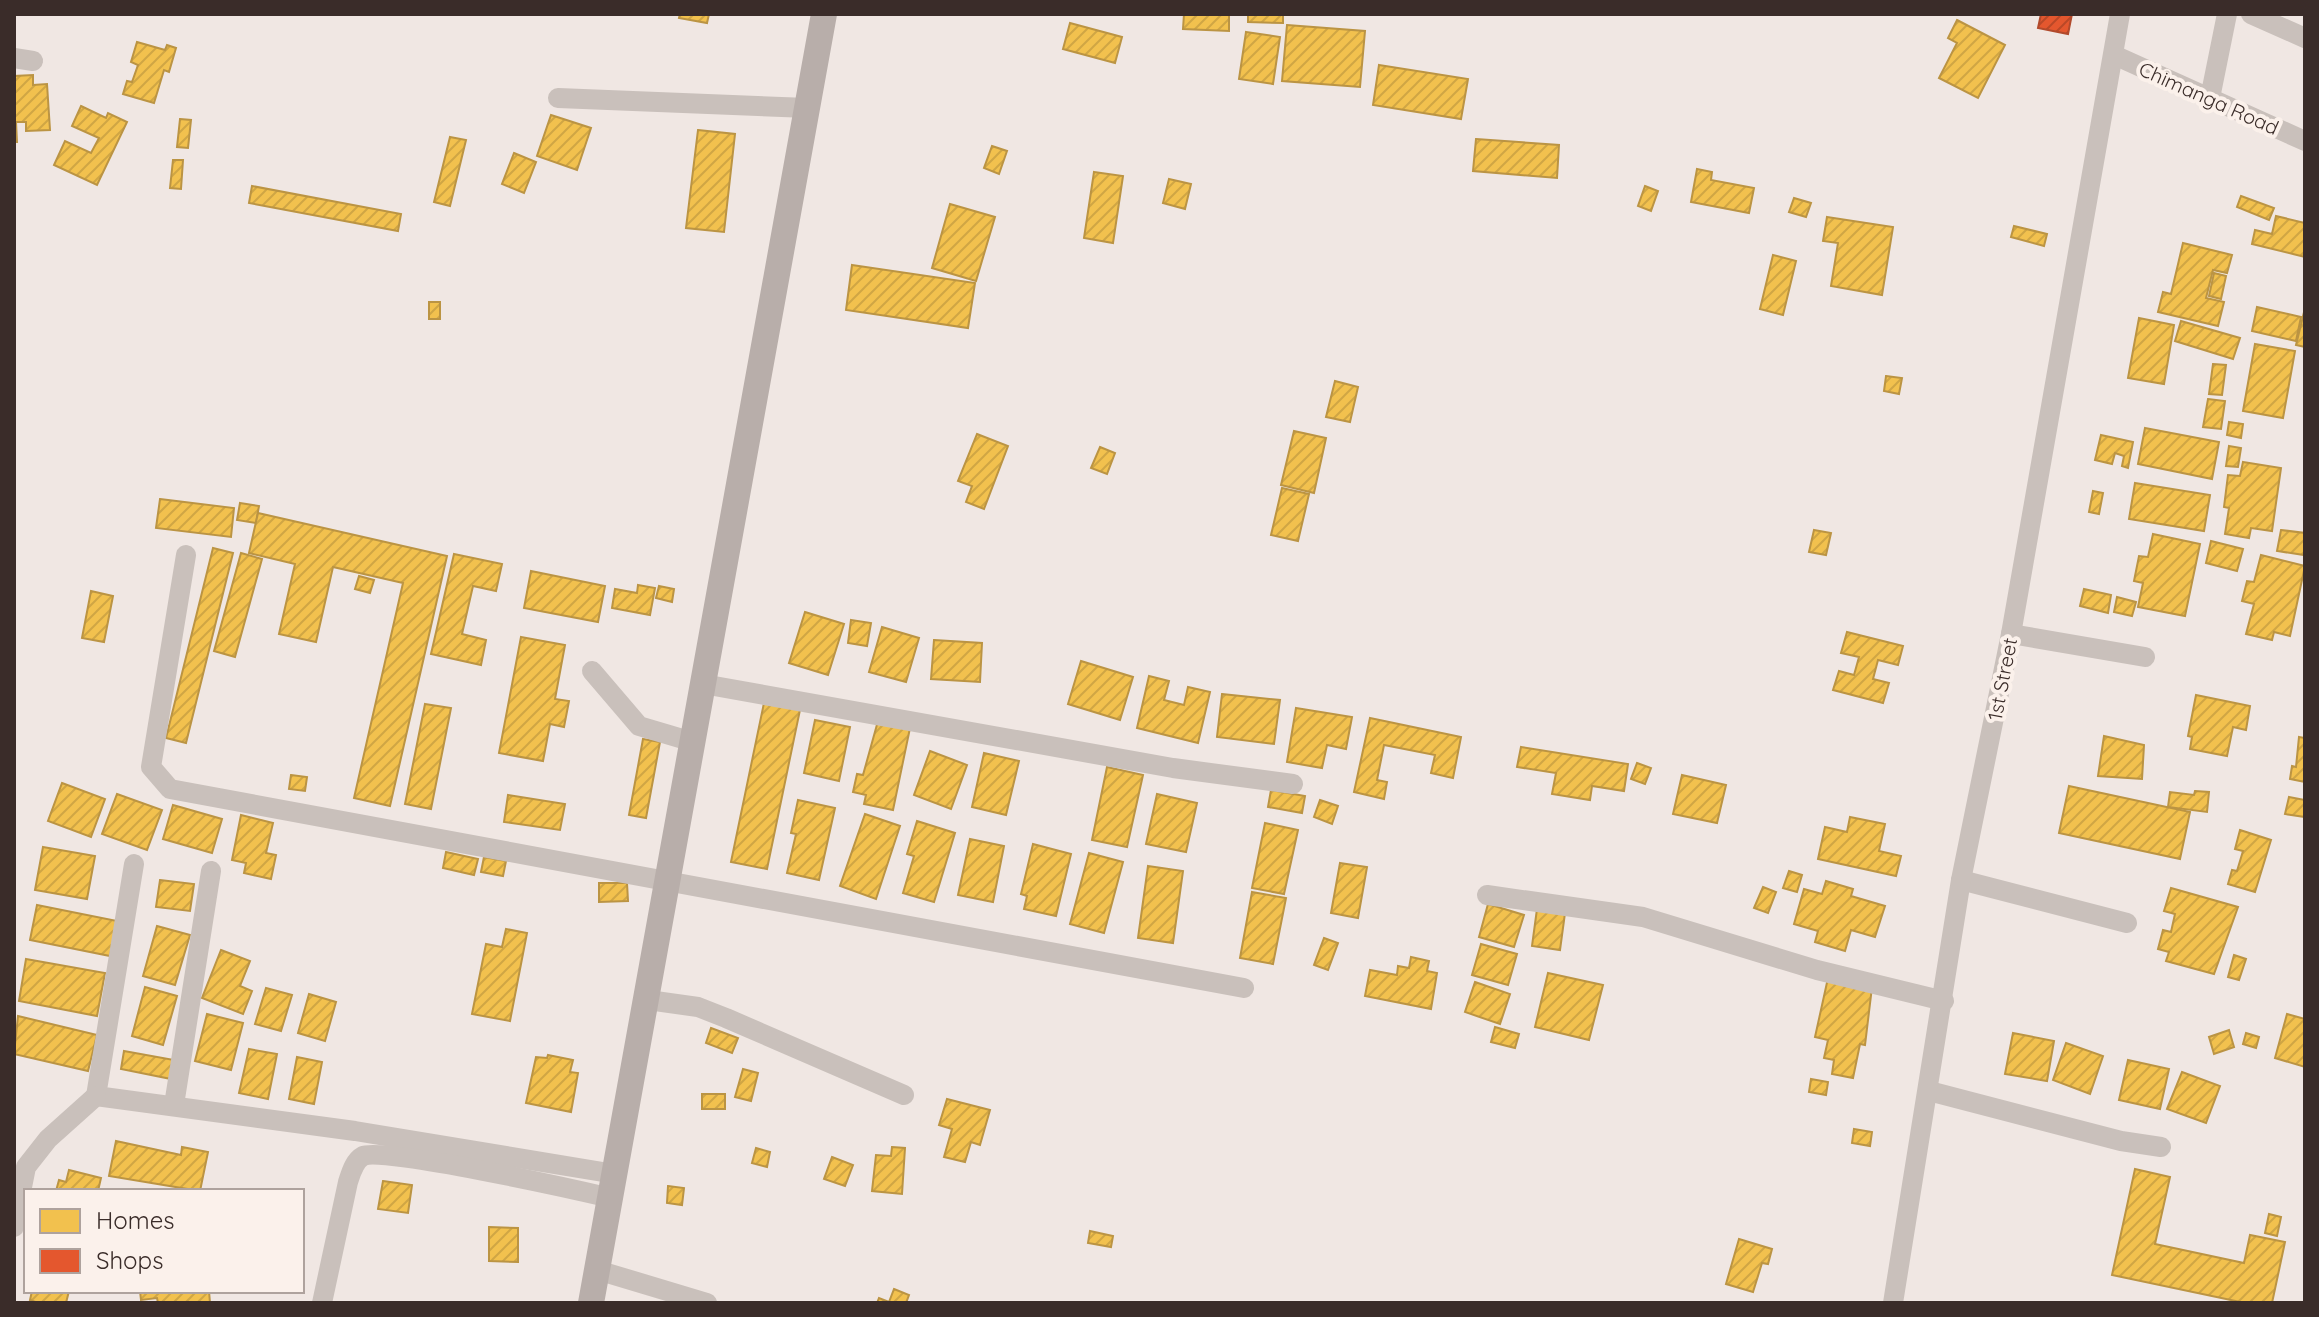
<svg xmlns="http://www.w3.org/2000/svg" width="2319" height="1317" font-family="Quicksand,sans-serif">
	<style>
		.homes { fill: url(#homes-hatch); stroke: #bb9443; stroke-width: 2 }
		.shops { fill: url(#shops-hatch); stroke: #b14a2c; stroke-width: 2 }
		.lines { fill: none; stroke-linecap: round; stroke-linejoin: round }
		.minor { stroke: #c9c0bb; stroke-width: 20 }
		.major { stroke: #b8aeaa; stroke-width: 26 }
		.labels { text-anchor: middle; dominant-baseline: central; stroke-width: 8; stroke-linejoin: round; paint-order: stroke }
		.street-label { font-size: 20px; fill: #3a2c29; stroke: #fbf1eb }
	</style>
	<defs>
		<pattern id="homes-hatch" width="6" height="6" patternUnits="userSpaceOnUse" patternTransform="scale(2)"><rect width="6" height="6" fill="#f2c14e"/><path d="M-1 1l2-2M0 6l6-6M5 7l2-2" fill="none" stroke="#d0a644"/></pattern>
		<pattern id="shops-hatch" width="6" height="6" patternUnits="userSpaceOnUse" patternTransform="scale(2)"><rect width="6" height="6" fill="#e4572e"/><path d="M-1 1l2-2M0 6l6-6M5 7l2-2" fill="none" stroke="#ba4827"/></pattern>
	</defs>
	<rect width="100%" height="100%" fill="#f0e7e3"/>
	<g class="homes">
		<polygon points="680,14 709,14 707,23 679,18"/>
		<polygon points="1184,14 1229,14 1229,31 1183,29"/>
		<polygon points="1248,14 1283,14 1283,23 1248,22"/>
		<polygon points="1957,20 2005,45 1978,98 1939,78 1957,43 1948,38"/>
		<polygon points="1070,23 1122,37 1115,63 1063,49"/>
		<polygon points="1287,25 1365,31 1360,87 1282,81"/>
		<polygon points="1246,32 1280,37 1273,84 1239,79"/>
		<polygon points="137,42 165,50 167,45 176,48 169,72 164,70 154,103 123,94 127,81 132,82 138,65 131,62"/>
		<polygon points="1379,65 1468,79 1461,119 1373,105"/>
		<polygon points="33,75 33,85 47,84 50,130 26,131 26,122 16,122 17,142 14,142 14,76"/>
		<polygon points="81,106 106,118 108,113 127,122 97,185 54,165 65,141 91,153 99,138 72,126"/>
		<polygon points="551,115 591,128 577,170 537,156"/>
		<polygon points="180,119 191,120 188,148 177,147"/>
		<polygon points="698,130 735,134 724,232 686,228"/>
		<polygon points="450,137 466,140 450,206 434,202"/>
		<polygon points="1476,139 1559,145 1557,178 1473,171"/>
		<polygon points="992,146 1007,151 999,174 984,168"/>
		<polygon points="514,153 536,162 524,193 502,184"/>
		<polygon points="173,160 183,160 181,189 170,188"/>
		<polygon points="1697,169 1712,172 1711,180 1754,188 1749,213 1691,202"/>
		<polygon points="1094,172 1123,176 1113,243 1084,238"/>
		<polygon points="1169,179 1191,184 1185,209 1163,203"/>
		<polygon points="252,186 401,214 398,231 249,203"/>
		<polygon points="1645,186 1658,191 1651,211 1638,206"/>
		<polygon points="2241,196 2274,208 2269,220 2237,207"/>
		<polygon points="1794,198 1811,203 1806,217 1789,212"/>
		<polygon points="950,204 995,217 976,281 932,268"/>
		<polygon points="2276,216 2305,223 2305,257 2252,244 2255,230 2272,234"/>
		<polygon points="1827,217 1893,227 1882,295 1831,286 1838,243 1823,241"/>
		<polygon points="2014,226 2047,234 2044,246 2011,237"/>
		<polygon points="2183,243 2232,255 2227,273 2213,270 2206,298 2224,302 2218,326 2158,312 2163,292 2171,294"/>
		<polygon points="1773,255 1796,261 1783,315 1760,309"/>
		<polygon points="852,265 975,283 968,328 846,310"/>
		<polygon points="2214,273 2226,276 2221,299 2209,296"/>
		<rect x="429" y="302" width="11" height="17"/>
		<polygon points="2257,307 2301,317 2296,341 2252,331"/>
		<polygon points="2305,308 2305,347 2296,345"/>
		<polygon points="2139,318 2174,325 2164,384 2128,378"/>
		<polygon points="2181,321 2240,338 2233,359 2175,341"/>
		<polygon points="2255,344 2295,351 2283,418 2243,411"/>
		<polygon points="2213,364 2226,365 2222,395 2209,394"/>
		<polygon points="1886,376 1902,378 1899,394 1884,391"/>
		<polygon points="1335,381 1358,387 1350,422 1326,417"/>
		<polygon points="2208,399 2225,401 2221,429 2203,427"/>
		<polygon points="2229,422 2243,424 2241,438 2227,435"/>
		<polygon points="2145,428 2219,442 2212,479 2138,464"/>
		<polygon points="1294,431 1326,438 1314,493 1281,485"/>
		<polygon points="977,434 1008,446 984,509 966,502 972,486 958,481"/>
		<polygon points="2101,435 2133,442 2128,468 2122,466 2124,456 2115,453 2112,464 2095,460"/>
		<polygon points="2229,446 2241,448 2238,467 2226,466"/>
		<polygon points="1100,447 1115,453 1107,474 1091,468"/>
		<polygon points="2243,462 2281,468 2272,531 2251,528 2249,538 2225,534 2229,508 2224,507 2228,475 2240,476"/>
		<polygon points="2135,483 2210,495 2204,531 2129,519"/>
		<polygon points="1282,488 1309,494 1298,541 1271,535"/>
		<polygon points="2093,491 2103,493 2099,514 2089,512"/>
		<polygon points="160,499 234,508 231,537 156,528"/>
		<polygon points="240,503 259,506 256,523 237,520"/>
		<polygon points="258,513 447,556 390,806 354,798 403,583 333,567 316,642 279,634 295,564 249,553"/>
		<polygon points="1814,530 1831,533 1826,555 1809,552"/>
		<polygon points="2281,530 2305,533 2304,555 2277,551"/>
		<polygon points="2153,534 2200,544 2185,616 2138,607 2143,583 2134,581 2139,556 2148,557"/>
		<polygon points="2211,541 2243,549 2237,571 2206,563"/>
		<polygon points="213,548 233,553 186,743 166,738"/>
		<polygon points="241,553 262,559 235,657 214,651"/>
		<polygon points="454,554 502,564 496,591 473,586 462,634 486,640 481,665 431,654"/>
		<polygon points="2261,555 2305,566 2290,636 2274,632 2272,640 2246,634 2254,604 2242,601 2247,581 2254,582"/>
		<polygon points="531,571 605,586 598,622 524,608"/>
		<polygon points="359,576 374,580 370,593 355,589"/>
		<polygon points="638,585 655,588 650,615 612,608 615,589 637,593"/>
		<polygon points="659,586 674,589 672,602 656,598"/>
		<polygon points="2084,589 2111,595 2108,613 2080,606"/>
		<polygon points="91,591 113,596 104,642 82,638"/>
		<polygon points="2117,597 2136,602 2132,616 2114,612"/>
		<polygon points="805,612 844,624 828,675 789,663"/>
		<polygon points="851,620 871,623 867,646 848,643"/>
		<polygon points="882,627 919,638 906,682 869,672"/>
		<polygon points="1847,632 1903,646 1898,665 1878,660 1873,679 1889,683 1883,703 1833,690 1839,671 1854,675 1859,657 1841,653"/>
		<polygon points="521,637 565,645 555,699 569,701 564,727 550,724 543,761 499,753"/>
		<polygon points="934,640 982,643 980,682 931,679"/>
		<polygon points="1081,661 1133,677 1120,720 1068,704"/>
		<polygon points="1149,676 1169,681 1164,700 1184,705 1188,687 1210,692 1198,743 1137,728"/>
		<polygon points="1222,694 1280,700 1274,744 1217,737"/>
		<polygon points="2196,695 2250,706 2246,730 2233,727 2227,756 2190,749 2192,737 2188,736"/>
		<polygon points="765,698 801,705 767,869 731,862"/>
		<polygon points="425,704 451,708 431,809 405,804"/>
		<polygon points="1296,708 1352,717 1346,749 1327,745 1322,768 1287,762"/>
		<polygon points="1370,718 1461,737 1453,778 1431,773 1435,755 1384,745 1377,780 1387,782 1384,799 1354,792"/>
		<polygon points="815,720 850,727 839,781 804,773"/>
		<polygon points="878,721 910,728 893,810 864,804 866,795 853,792 857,774 863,775"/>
		<polygon points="2104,736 2144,745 2142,779 2098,776"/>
		<polygon points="2299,737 2305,738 2305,782 2290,779 2292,766 2296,767"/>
		<polygon points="643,739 660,742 646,818 629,815"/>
		<polygon points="1521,747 1628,764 1624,791 1592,786 1590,800 1552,794 1556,773 1517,767"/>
		<polygon points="930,751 967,765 951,809 914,795"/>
		<polygon points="984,753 1019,761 1006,815 972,807"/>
		<polygon points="1637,763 1651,768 1645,784 1631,779"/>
		<polygon points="1107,767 1143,775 1127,847 1092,840"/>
		<polygon points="291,775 307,777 305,791 289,789"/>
		<polygon points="1682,775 1726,785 1717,823 1673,814"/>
		<polygon points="62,783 105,799 91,837 48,821"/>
		<polygon points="2069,786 2190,812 2180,859 2059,833"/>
		<polygon points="1271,790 1305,796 1302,813 1268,807"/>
		<polygon points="2195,791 2209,792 2207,812 2168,807 2170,792 2194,795"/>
		<polygon points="117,794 162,810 147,850 102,834"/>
		<polygon points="1157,794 1197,803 1186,852 1146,844"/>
		<polygon points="508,795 565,804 560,830 504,822"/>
		<polygon points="2289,797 2305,800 2305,817 2285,814"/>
		<polygon points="798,800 835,808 819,880 787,873 796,834 791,833"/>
		<polygon points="1320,800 1338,806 1332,824 1314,817"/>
		<polygon points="173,805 222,819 212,853 163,839"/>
		<polygon points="865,814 900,826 876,899 840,886"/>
		<polygon points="241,815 273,823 266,853 276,855 271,879 244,873 246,863 232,860"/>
		<polygon points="1850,817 1885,824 1879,851 1901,856 1896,876 1818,859 1825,827 1847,832"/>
		<polygon points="917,821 955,833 934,902 903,893 914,856 907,854"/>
		<polygon points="1265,823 1298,830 1284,894 1252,888"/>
		<polygon points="2240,830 2271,840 2255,892 2228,884 2232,870 2237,871 2243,851 2235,849"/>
		<polygon points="970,839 1004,846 993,902 958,895"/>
		<polygon points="1033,844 1071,854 1056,916 1024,909 1027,896 1021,894"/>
		<polygon points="43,847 95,856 87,899 35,890"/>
		<polygon points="446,852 478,859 474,875 443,868"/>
		<polygon points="1089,853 1123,862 1104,933 1070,924"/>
		<polygon points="484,857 506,861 503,876 481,872"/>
		<polygon points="1340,863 1367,867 1358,918 1331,913"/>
		<polygon points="1148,866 1183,871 1173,943 1138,938"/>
		<polygon points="1789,871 1802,875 1797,892 1783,888"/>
		<polygon points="160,880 194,884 190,911 156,907"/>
		<polygon points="1826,881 1853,889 1851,896 1885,906 1875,937 1851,930 1845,951 1815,942 1818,931 1794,924 1804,889 1822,894"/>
		<polygon points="599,883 627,883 628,901 599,902"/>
		<polygon points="1763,887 1776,892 1768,913 1754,908"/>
		<polygon points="2171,888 2238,907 2214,974 2166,961 2169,952 2158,949 2163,930 2171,932 2175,914 2164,911"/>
		<polygon points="1252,892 1286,898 1273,964 1240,958"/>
		<polygon points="1488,904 1524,915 1514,947 1479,937"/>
		<polygon points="37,905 117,921 110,956 30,940"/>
		<polygon points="1537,909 1565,913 1560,950 1532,946"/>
		<polygon points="157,926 190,935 175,985 143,976"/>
		<polygon points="506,929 527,933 510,1021 472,1014 486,944 502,947"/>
		<polygon points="1324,938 1338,943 1328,970 1314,965"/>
		<polygon points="1481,944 1517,954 1508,985 1472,975"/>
		<polygon points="221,950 250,961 240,986 252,991 243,1014 202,998"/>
		<polygon points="2234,955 2246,959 2239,980 2228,977"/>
		<polygon points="1411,957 1429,961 1427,971 1437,973 1431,1009 1365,996 1370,970 1397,975 1398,966 1409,968"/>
		<polygon points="26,959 105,973 97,1016 19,1001"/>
		<polygon points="1548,973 1603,985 1589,1040 1535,1027"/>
		<polygon points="1828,978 1872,987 1865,1045 1860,1044 1853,1078 1832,1074 1834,1060 1824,1058 1828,1040 1815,1037"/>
		<polygon points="1475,982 1510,994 1500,1024 1465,1012"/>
		<polygon points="145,987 177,996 163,1045 132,1036"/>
		<polygon points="266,988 292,995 281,1031 255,1024"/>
		<polygon points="309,994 336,1002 325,1041 298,1033"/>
		<polygon points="207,1014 243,1023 231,1070 195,1061"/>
		<polygon points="2287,1014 2305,1019 2305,1067 2275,1058"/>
		<polygon points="18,1016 97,1035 88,1071 14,1054"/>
		<polygon points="1495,1027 1519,1034 1515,1048 1491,1042"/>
		<polygon points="711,1028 738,1038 732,1053 706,1043"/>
		<polygon points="2229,1030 2234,1047 2214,1054 2209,1037"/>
		<polygon points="2013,1033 2054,1041 2047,1081 2005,1074"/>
		<polygon points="2246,1033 2259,1037 2256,1048 2243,1044"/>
		<polygon points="2066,1043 2103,1056 2090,1094 2053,1080"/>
		<polygon points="249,1049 277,1054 268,1099 239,1093"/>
		<polygon points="124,1051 174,1060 171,1079 121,1069"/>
		<polygon points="548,1055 573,1060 570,1072 578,1073 571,1112 526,1103 536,1057 547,1058"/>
		<polygon points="297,1057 322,1062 314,1104 289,1099"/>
		<polygon points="2128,1060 2169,1069 2160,1109 2119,1100"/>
		<polygon points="743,1069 758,1073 751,1101 735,1097"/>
		<polygon points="2182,1072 2220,1086 2206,1123 2167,1109"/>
		<polygon points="1811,1079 1828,1082 1826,1095 1809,1092"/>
		<rect x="702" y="1094" width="23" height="15"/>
		<polygon points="947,1099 990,1110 980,1145 971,1142 965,1162 944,1157 952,1129 939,1125"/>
		<polygon points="1854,1129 1872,1132 1870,1146 1852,1143"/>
		<polygon points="116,1141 181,1155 182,1147 208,1152 200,1191 109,1176"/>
		<polygon points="892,1147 905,1148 902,1194 872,1191 876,1155 891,1156"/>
		<polygon points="756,1148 770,1152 767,1167 752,1163"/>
		<polygon points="832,1157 853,1165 845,1186 824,1179"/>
		<polygon points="2135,1169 2170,1177 2155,1244 2244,1263 2250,1235 2285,1242 2272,1303 2245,1303 2112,1275"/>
		<polygon points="69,1170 101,1178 98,1191 56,1191 59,1180 66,1182"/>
		<polygon points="383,1181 412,1185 408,1213 378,1209"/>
		<polygon points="668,1186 684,1188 682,1205 667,1203"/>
		<polygon points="2269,1214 2281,1217 2277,1236 2265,1233"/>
		<polygon points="489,1227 518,1228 518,1262 489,1261"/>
		<polygon points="1090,1231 1113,1236 1111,1247 1088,1243"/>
		<polygon points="1739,1239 1772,1249 1768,1264 1762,1263 1753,1292 1726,1284"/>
		<polygon points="894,1289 909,1295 906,1303 877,1303 879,1298 889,1302"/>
		<polygon points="32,1291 69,1291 66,1303 38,1303 30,1300"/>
		<polygon points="140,1291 209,1291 210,1303 158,1303 157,1298 141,1300"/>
	</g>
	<polygon class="shops" points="2041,14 2072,14 2068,34 2038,28"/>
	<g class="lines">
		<g class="minor">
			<polyline points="2251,14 2305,38"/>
			<polyline points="2114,55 2305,141"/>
			<polyline points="14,58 33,61"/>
			<polyline points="558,98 808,108"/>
			<polyline points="2210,98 2227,14"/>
			<polyline points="186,555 151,767 170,789 1244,988"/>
			<polyline points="2011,634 2145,657"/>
			<polyline points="592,671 639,726 693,742"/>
			<polyline points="703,684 1173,768 1293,784"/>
			<polyline points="134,864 96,1096 355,1131 615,1174"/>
			<polyline points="1961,880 2127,923"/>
			<polyline points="1487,895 1643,917 1817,970 1944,1001"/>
			<polyline points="648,1000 698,1007 726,1018 904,1095"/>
			<polyline points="1929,1091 2121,1141 2161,1147"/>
			<polyline points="174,1105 211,871"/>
			<polyline points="14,1227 26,1167 48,1139 96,1096"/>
			<polyline points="597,1270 707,1303"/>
			<path d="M322,1303L348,1182C351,1173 354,1161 363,1156C384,1147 577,1190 611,1198"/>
			<polyline points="1893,1303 1961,880 2011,634 2120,14"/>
		</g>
		<polyline class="major" points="591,1303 824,14"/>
	</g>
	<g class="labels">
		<g class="street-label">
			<text transform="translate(2209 98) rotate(24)">Chimanga Road</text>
			<text transform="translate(2002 679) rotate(-79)">1st Street</text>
		</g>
	</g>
	<rect width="2319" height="1317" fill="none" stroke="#3a2c29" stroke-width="32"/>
	<rect x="24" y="1189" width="280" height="104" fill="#fbf1eb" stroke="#aea29d" stroke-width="2"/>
	<rect x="40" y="1209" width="40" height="24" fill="#f2c14e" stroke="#aea29d" stroke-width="2"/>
	<text x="96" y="1229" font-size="24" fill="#3a2c29">Homes</text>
	<rect x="40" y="1249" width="40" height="24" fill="#e4572e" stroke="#aea29d" stroke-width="2"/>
	<text x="96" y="1269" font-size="24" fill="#3a2c29">Shops</text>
</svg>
